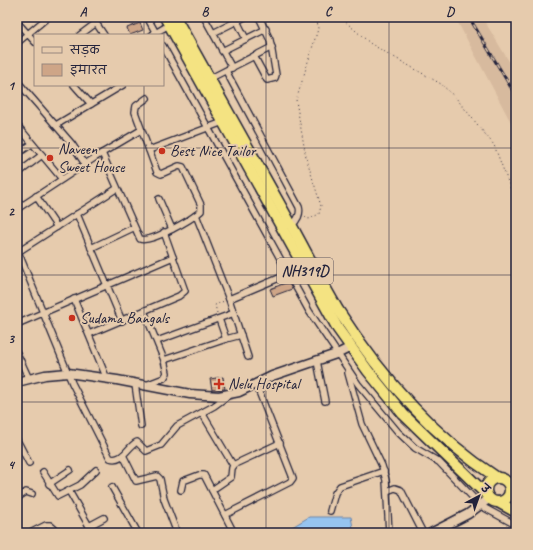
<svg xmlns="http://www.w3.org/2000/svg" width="533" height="550" font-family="Caveat,'Playpen Sans Deva',sans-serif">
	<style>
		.built { fill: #d7ba9e }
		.water { fill: #96c4f0; stroke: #6883a8 }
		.building { fill: #cea587; stroke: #22223b }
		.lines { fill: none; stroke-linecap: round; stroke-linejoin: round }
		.street-casing { stroke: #22223b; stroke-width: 8 }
		.secondary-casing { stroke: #22223b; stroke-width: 11 }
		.highway-casing { stroke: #22223b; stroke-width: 13 }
		.path { stroke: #22223b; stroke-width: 1; stroke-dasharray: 1 3; stroke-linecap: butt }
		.street { stroke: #e6cbad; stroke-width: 5.5 }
		.secondary { stroke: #e6cbad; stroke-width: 8 }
		.highway { stroke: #f4e382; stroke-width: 10 }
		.rail-casing { stroke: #22223b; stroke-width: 3 }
		.rail { stroke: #e6cbad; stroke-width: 1.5; stroke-dasharray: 4.5; stroke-linecap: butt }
		.grid { fill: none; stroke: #22223b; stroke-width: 1; stroke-opacity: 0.55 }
		.poi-dot { fill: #c8321e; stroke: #e6cbad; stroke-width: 1.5 }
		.labels { text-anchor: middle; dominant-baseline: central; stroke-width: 4; stroke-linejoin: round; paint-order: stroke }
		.shield { fill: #e6cbad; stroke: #5d555d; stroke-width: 1 }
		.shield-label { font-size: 15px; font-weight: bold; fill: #22223b }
		.poi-label { font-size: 16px; fill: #22223b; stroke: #e6cbad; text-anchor: start }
		.neatline { fill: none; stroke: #22223b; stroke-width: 1.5 }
		.grid-label { font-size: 13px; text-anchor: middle; font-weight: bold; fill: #22223b }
	</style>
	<rect width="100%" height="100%" fill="#e6cbad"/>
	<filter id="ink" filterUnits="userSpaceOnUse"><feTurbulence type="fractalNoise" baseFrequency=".025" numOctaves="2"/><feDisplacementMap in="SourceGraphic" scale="8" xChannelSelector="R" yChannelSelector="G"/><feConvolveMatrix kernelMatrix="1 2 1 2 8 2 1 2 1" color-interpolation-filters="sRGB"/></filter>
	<g filter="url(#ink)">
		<polygon class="built" points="455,17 482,17 516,73 516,132"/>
		<polygon class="water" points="309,517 351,517 354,533 282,533"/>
		<g class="building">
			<polygon points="140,23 143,30 130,35 127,28"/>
			<polygon points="288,282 292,289 273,296 270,289"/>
			<polygon points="223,377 225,389 212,390 210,379"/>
		</g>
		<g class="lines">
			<defs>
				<g id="street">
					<polyline points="147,17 157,35"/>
					<polyline points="204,17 232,68"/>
					<polyline points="235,17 246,39"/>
					<polyline points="17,22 35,42"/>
					<polyline points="213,33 245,17"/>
					<polyline points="80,35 96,23 104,35"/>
					<polyline points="152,35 169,25"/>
					<polyline points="17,43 48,17"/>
					<polyline points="163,46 309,311 358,384 398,432 415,448 439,462 481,506 516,525"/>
					<polyline points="222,51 266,29"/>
					<polyline points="254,56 267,80 275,78 276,75 270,40 259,17"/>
					<path d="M226,71L299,207C301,214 297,221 292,225"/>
					<polyline points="209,79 272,47"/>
					<polyline points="17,81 72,144 85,164"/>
					<polyline points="74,85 91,104"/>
					<polyline points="17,125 62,179"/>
					<polyline points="56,125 123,85"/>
					<polyline points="149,150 223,122"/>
					<path d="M102,153L140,239C151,243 191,220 201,211V205L183,167L179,166L161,174L157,172L135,112L136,106L147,98"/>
					<polyline points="17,154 32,144"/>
					<polyline points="17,174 42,155"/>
					<polyline points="36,196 57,227"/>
					<polyline points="159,199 172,229"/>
					<polyline points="17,209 102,153 141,130"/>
					<polyline points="77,214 122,321"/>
					<polyline points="196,215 229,299 248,357"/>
					<polyline points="91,248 133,228"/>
					<path d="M17,249L72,383L110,458C123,462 127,447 137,442L146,451L161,445L177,426L214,406L229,395"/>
					<polyline points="18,252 116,189"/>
					<polyline points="74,299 107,379"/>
					<polyline points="229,299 303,268"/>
					<polyline points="144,311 164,360 167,373 164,378 146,385"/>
					<polyline points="17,324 173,257"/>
					<polyline points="89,334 179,296 185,291 164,232"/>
					<polyline points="226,339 241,335"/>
					<polyline points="157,341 234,313"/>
					<polyline points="17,353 29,379"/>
					<polyline points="164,360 226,339 219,319"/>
					<polyline points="317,361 325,401"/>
					<polyline points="348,373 362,424 382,466 386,480 389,533"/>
					<polyline points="135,384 141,426"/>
					<polyline points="202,413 233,465"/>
					<polyline points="17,440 29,463"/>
					<polyline points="123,455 136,481 157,476 160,479 164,499 177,533"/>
					<polyline points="43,472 58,496 80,485 96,470"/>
					<polyline points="49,484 70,470"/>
					<polyline points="112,487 138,533"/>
					<polyline points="181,490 183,481 199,475 204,475 234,533"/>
					<polyline points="212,490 231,477 232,468 235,464 280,443"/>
					<polyline points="69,491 93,533"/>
					<polyline points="387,491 395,488 401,490 423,533"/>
					<polyline points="17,498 26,492 32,494"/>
					<polyline points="330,511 335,493 340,486 384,471"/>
					<polyline points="225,515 290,482 293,478 256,384"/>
					<polyline points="89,526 104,518"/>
					<polyline points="30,533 46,525 50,525 59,533"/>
				</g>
				<g id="secondary">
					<polyline points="17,382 45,375 68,373 117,380 190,394 219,396 239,392 272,376 339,353 351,347"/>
					<polyline points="431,533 468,514 490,498"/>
				</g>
				<g id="highway">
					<polyline points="165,17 338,329 368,371 403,414 487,495"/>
					<path d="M175,17C211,82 247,147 284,212C302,244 319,278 338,310C380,375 431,435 496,477"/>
					<circle cx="498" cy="490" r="12"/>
					<polyline points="498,502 516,512"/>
				</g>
			</defs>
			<use href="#street" class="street-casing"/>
			<use href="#secondary" class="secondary-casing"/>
			<use href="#highway" class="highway-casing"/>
			<g class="path">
				<polyline points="340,17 371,44 441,84 456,98 494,145 516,203"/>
				<polyline points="305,217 309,219 319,214 321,206 306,157 296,101 318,29 317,17"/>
				<polyline points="217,313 215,305 224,301"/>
			</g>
			<use href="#street" class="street"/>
			<use href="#secondary" class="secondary"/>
			<use href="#highway" class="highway"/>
			<defs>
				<polyline id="rail" points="469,17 516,96"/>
			</defs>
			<use href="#rail" class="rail-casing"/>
			<use href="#rail" class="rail"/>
		</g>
	</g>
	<path class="grid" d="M144,17V35M266,17V533M389,17V533M144,85V533M17,148H516M17,275H516M17,402H516"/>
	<g class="poi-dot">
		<circle cx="162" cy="151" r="4"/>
		<circle cx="50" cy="158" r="4"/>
		<circle cx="72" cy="318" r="4"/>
		<path d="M217 378h4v4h4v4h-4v4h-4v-4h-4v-4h4z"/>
	</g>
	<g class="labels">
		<rect class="shield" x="277" y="258" width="56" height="26" rx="3"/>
		<g class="shield-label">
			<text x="305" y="271">NH319D</text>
		</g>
		<g class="poi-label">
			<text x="58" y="149">Naveen<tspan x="58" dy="18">Sweet House</tspan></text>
			<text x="170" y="151">Best Nice Tailor</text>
			<text x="80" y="318">Sudama Bangals</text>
			<text x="228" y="384">Nelu Hospital</text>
		</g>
	</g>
	<rect width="533" height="550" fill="none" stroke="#e6cbad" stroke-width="44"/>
	<rect x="34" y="34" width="130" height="52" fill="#e6cbad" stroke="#98877f"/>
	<rect x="42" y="47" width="20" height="6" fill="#e6cbad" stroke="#98877f"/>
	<text x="70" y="54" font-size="12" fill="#22223b">सड़क</text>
	<rect x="42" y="64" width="20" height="12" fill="#cea587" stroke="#98877f"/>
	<text x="70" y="74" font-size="12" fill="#22223b">इमारत</text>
	<g transform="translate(479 496) rotate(41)" stroke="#e6cbad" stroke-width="3" paint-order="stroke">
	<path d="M0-3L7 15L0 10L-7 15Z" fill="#22223b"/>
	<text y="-6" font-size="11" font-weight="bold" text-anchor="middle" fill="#22223b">उ</text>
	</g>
	<rect x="22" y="22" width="489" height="506" class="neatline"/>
	<g class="grid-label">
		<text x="83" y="16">A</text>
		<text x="205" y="16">B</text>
		<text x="328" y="16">C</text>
		<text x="450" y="16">D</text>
		<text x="11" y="90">1</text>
		<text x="11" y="216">2</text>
		<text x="11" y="343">3</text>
		<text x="11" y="469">4</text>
	</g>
</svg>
